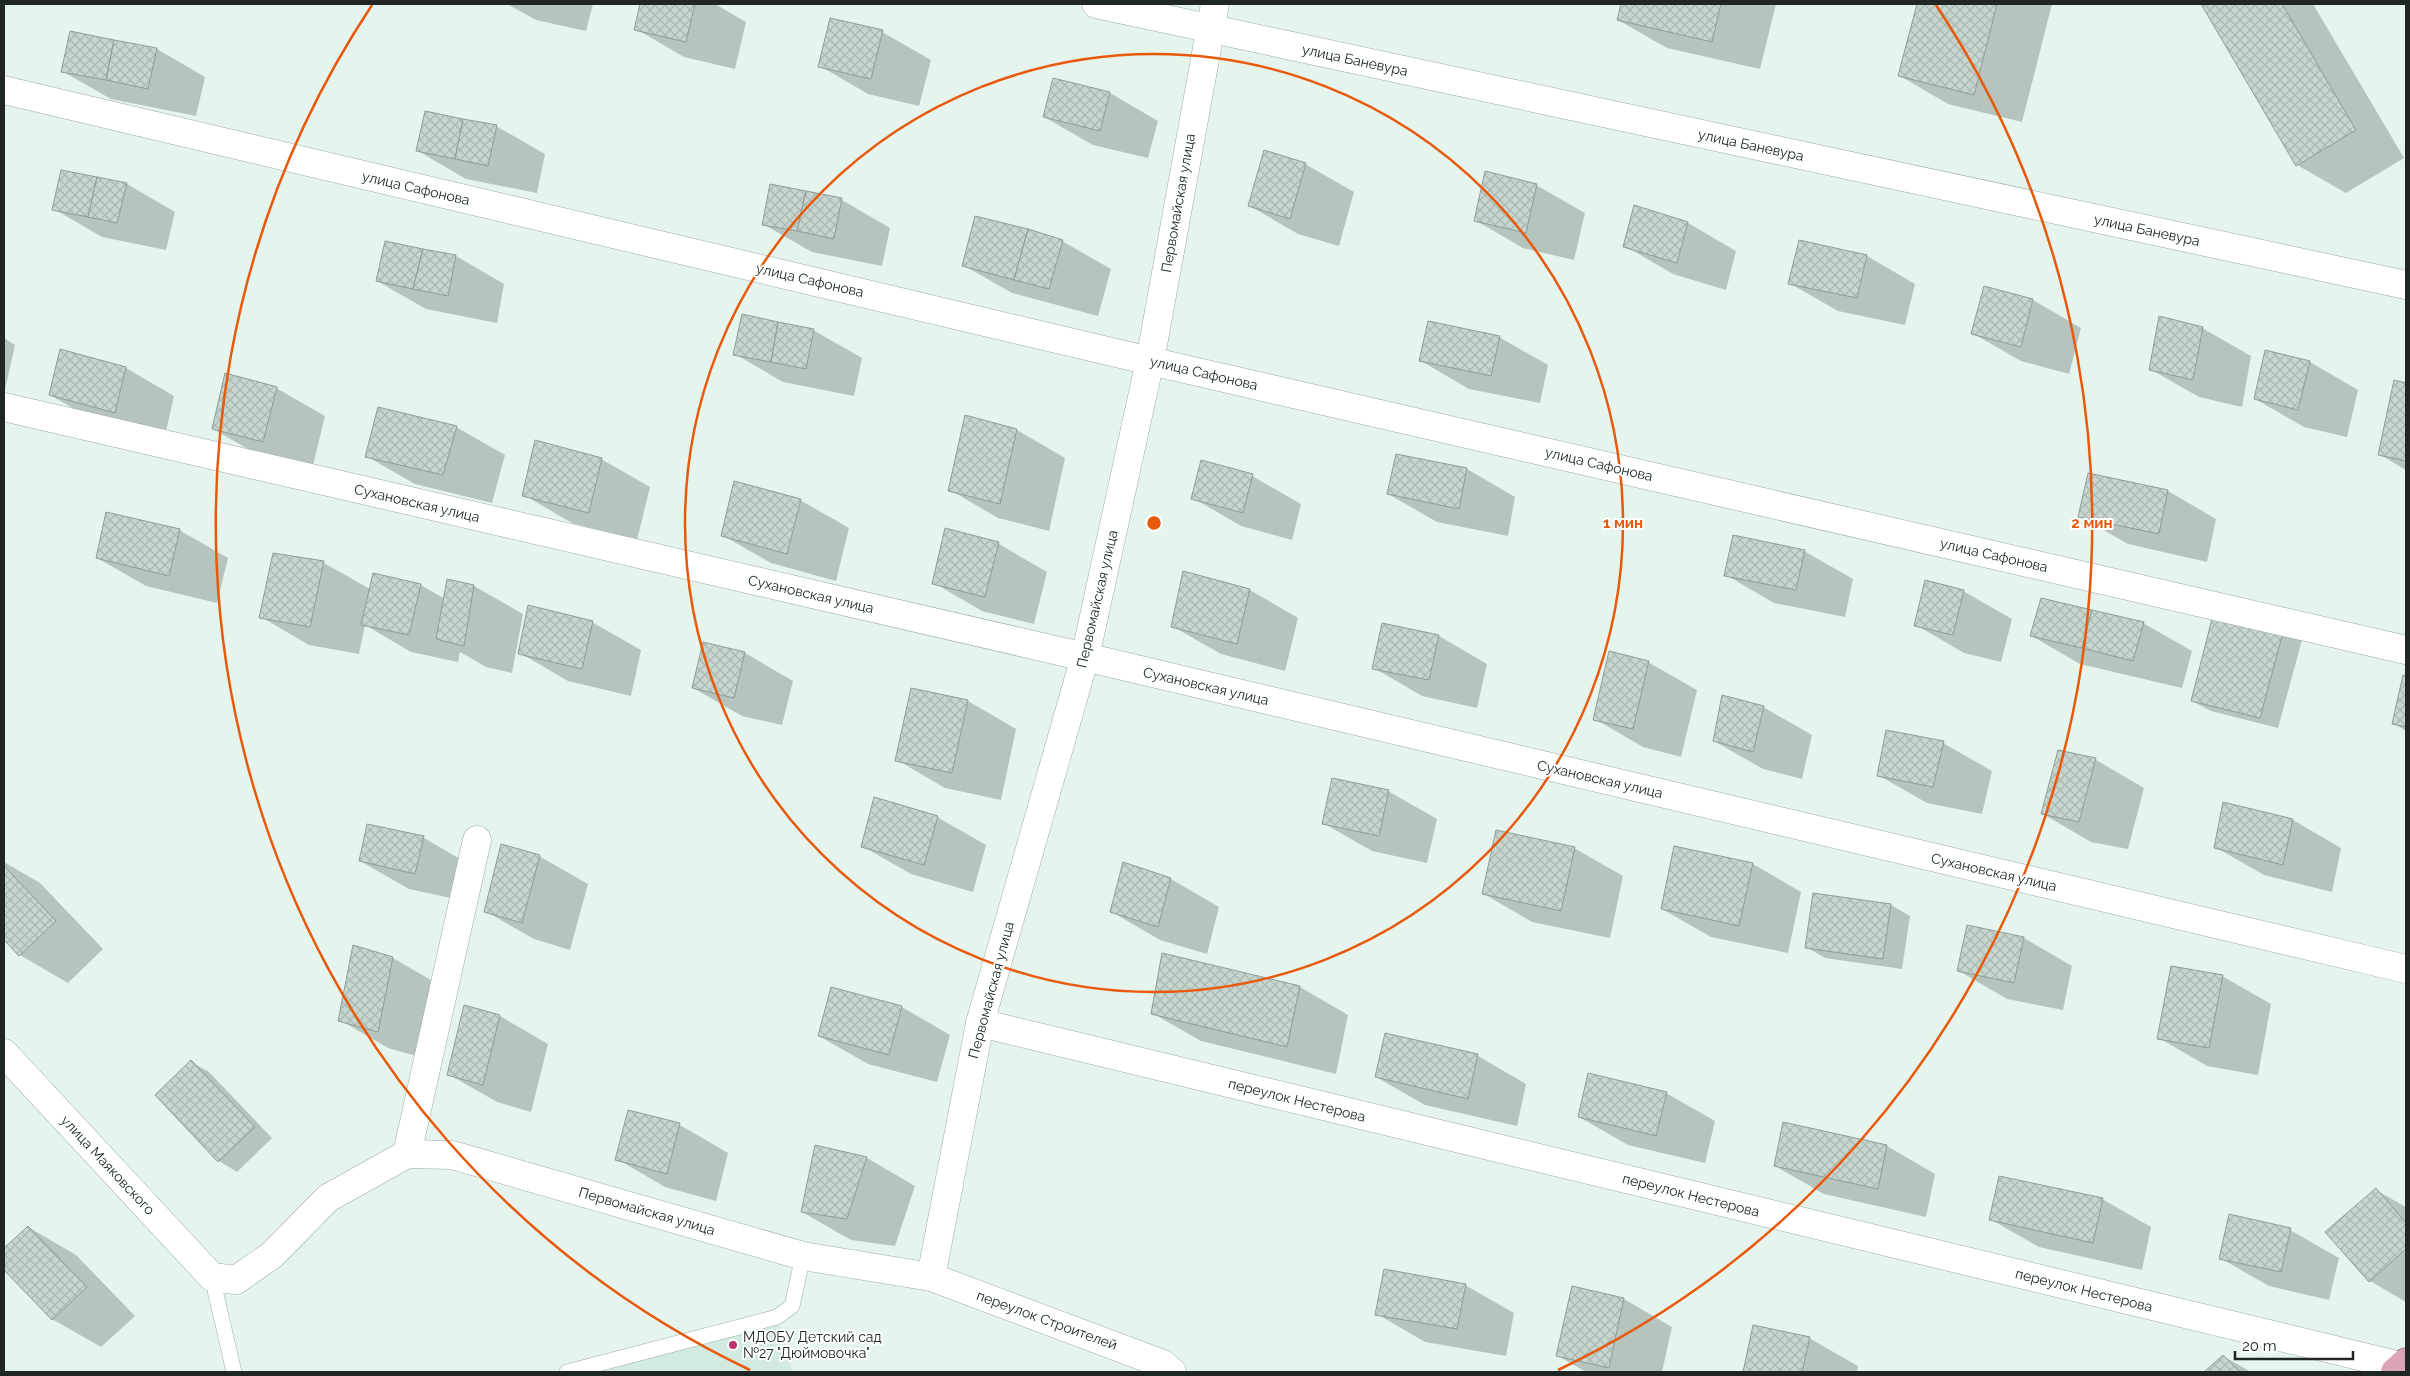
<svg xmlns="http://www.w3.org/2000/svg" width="2410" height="1376" font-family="Raleway,sans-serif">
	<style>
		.built { fill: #d2eadf }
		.shadow { fill: #0003 }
		.building { fill: url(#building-cross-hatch); stroke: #8e9d96 }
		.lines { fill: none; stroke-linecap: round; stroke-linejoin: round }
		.lane-casing { stroke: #9caba4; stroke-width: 16 }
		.street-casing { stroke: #9caba4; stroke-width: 29 }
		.primary-casing { stroke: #8a5165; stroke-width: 29 }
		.lane { stroke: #fff; stroke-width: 15 }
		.street { stroke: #fff; stroke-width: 28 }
		.primary { stroke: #dba4b8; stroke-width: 28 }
		.ring { fill: none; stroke: #e8590c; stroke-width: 2.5 }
		.poi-dot { fill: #bc336e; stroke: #fbfffd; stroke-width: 2 }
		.labels { text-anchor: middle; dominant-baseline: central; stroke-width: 4; stroke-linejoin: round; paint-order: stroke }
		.street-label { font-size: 14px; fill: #202623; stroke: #fbfffd }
		.poi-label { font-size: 14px; fill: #202623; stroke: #fbfffd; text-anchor: start }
		.centre { fill: #e8590c; stroke: #fbfffd; stroke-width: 2.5 }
		.ring-label { font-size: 15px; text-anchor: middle; font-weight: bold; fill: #e8590c; stroke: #fbfffd; stroke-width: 4; stroke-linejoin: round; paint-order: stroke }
	</style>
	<defs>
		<pattern id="building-cross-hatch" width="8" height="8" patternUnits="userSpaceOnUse" patternTransform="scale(1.25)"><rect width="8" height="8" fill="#c6d6cf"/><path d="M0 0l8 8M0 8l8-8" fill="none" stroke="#aab8b1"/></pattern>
	</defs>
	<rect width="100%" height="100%" fill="#e5f5ee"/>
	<polygon class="built" points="777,1317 793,1372 586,1372"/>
	<g class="shadow">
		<polygon points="507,4 593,4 586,31 536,20"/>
		<polygon points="641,4 715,4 746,22 735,69 684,57 636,29"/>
		<polygon points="1622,4 1776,4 1760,69 1667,48 1618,20"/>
		<polygon points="1918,4 2052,4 2022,122 1948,104 1900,76"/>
		<polygon points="2202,4 2313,4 2404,158 2346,193 2297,165"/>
		<polygon points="71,32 157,49 205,77 196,116 111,99 62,71"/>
		<polygon points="882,32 931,60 919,106 868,94 820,66"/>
		<polygon points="1054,79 1110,93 1158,121 1148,158 1093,145 1044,117"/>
		<polygon points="496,126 545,154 537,193 466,179 418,151"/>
		<polygon points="1305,164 1354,192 1339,246 1298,234 1250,206"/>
		<polygon points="62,171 127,184 175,212 166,250 102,237 54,209"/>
		<polygon points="771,185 842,200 890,228 882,266 812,252 763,224"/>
		<polygon points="1536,185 1585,213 1574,260 1523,248 1475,220"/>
		<polygon points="1688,223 1736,251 1726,290 1673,274 1625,246"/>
		<polygon points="1062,241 1111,269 1098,316 1012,293 963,265"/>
		<polygon points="1800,241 1867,256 1915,284 1905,325 1838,311 1789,283"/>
		<polygon points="386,243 456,256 504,284 497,323 426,309 377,281"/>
		<polygon points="2033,300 2081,328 2069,374 2021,361 1972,333"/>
		<polygon points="2202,328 2251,356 2242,407 2199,397 2150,369"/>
		<polygon points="813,330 862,358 854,396 783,382 735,354"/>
		<polygon points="1499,337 1548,365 1540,403 1469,389 1421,361"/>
		<polygon points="4,338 15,345 4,394"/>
		<polygon points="61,350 126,368 174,396 164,440 99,423 50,395"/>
		<polygon points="2310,362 2358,390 2347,437 2304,427 2255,399"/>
		<polygon points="2395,382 2406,384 2406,470 2379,454"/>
		<polygon points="276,388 325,416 312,469 262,457 213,429"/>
		<polygon points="966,417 1017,430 1065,458 1049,531 998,518 950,490"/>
		<polygon points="456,427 505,455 492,503 415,484 366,456"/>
		<polygon points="1397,456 1467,469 1515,497 1508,536 1437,522 1388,494"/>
		<polygon points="601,459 650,487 637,540 572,523 524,495"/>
		<polygon points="1252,476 1301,504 1292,540 1241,526 1193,498"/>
		<polygon points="2168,491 2216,519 2207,562 2128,544 2079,516"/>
		<polygon points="800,500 849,528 836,581 771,563 722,535"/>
		<polygon points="179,530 228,558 217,603 146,586 97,558"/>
		<polygon points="999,544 1047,572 1034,624 982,611 934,583"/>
		<polygon points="1804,551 1853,579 1845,617 1774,603 1726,575"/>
		<polygon points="274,554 324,563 370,589 374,574 421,585 445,599 448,580 474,586 523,614 512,673 486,667 460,652 458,662 411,652 365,625 359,654 309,645 261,617"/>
		<polygon points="1184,573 1250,590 1298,618 1285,671 1221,654 1172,626"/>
		<polygon points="1963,591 2012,619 2001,662 1964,653 1916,625"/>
		<polygon points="592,622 641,650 631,696 568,681 520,653"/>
		<polygon points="2143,623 2192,651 2182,688 2080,664 2032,636"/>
		<polygon points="2283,630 2302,640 2278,728 2211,711 2192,701"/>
		<polygon points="1439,636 1487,664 1477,708 1422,696 1374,668"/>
		<polygon points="745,653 793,681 782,725 742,716 693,688"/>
		<polygon points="1648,662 1697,690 1681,757 1643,747 1595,719"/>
		<polygon points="2404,677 2406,677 2406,731 2393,723"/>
		<polygon points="968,701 1016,729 1001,800 945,788 897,760"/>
		<polygon points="1763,707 1812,735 1802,779 1763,769 1714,741"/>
		<polygon points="1943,743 1992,771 1982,814 1927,803 1878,775"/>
		<polygon points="2059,752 2096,760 2144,788 2128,849 2091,842 2043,814"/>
		<polygon points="1388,791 1437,819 1427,863 1372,851 1323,823"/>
		<polygon points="937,817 986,845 973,892 911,874 862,846"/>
		<polygon points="2293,820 2341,848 2332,892 2264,875 2215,847"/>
		<polygon points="368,825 424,838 472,866 464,901 409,889 360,861"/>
		<polygon points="1574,848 1623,876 1610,938 1532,922 1484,894"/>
		<polygon points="539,856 588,884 570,950 534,939 485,911"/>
		<polygon points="4,862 40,883 103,949 68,983 20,955 4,938"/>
		<polygon points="1124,864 1171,879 1219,907 1207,954 1160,940 1112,912"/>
		<polygon points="1753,864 1801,892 1788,953 1711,937 1662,909"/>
		<polygon points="1814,894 1891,905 1910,916 1902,969 1825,958 1806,947"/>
		<polygon points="1968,927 2024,938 2072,966 2063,1010 2007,999 1959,971"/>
		<polygon points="393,958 441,986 427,1059 388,1048 340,1020"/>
		<polygon points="2222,976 2271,1004 2258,1075 2207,1066 2159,1038"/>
		<polygon points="1300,987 1348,1015 1336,1074 1201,1041 1152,1013"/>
		<polygon points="902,1007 950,1035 937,1082 868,1064 819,1036"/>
		<polygon points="500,1016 548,1044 531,1112 497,1102 448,1074"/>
		<polygon points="1386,1035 1478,1056 1526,1084 1517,1126 1425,1105 1376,1077"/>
		<polygon points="191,1062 209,1072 272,1138 237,1172 219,1161"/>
		<polygon points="1666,1093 1715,1121 1705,1163 1628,1145 1579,1117"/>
		<polygon points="629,1111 680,1125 728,1153 716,1201 665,1187 617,1159"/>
		<polygon points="1784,1124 1887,1146 1935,1174 1926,1217 1824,1194 1775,1166"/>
		<polygon points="816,1147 867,1158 915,1186 895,1246 851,1240 802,1212"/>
		<polygon points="2376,1190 2406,1207 2406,1302 2370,1281"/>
		<polygon points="2102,1199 2151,1227 2142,1270 2039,1247 1990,1219"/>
		<polygon points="28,1227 76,1255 135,1316 101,1347 52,1319 4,1268 4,1249"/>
		<polygon points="2290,1230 2339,1258 2329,1300 2269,1286 2220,1258"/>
		<polygon points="1465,1285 1514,1313 1506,1356 1425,1342 1377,1314"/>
		<polygon points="1572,1288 1624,1299 1672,1327 1662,1372 1586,1372 1558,1356"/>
		<polygon points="1754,1326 1809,1338 1858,1366 1857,1372 1744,1372"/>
		<polygon points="2223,1356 2251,1372 2206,1372"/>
	</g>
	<g class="building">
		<polygon points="640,4 695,4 686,42 634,30"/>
		<polygon points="1621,4 1721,4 1712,42 1617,20"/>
		<polygon points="1917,4 1997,4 1974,95 1898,76"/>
		<polygon points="2201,4 2282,4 2356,130 2296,166"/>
		<polygon points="830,18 883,30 871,79 818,67"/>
		<polygon points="70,31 114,40 106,80 61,72"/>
		<polygon points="114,40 157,48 148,89 106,80"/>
		<polygon points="1053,78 1110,92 1100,131 1043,117"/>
		<polygon points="425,111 463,119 455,159 416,151"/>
		<polygon points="463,119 497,125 488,166 455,159"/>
		<polygon points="1264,150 1306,163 1290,219 1248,206"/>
		<polygon points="61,170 97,177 88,217 52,210"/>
		<polygon points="1485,171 1537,184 1526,233 1474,221"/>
		<polygon points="97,177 127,183 117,223 88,217"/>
		<polygon points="770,184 806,191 797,231 762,225"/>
		<polygon points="806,191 842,198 834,239 797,231"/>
		<polygon points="1634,205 1688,222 1677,263 1623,247"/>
		<polygon points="975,216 1028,229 1014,280 962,266"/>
		<polygon points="1028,229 1063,240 1049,289 1014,280"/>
		<polygon points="1799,240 1867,255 1857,298 1788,284"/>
		<polygon points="385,241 423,249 413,289 376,281"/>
		<polygon points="423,249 456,255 448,296 413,289"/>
		<polygon points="1984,286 2033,299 2021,347 1971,334"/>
		<polygon points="742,314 778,322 771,362 733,355"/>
		<polygon points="2159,316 2203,327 2193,380 2149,370"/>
		<polygon points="1428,321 1500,336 1491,376 1419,361"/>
		<polygon points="778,322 814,329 806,369 771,362"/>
		<polygon points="60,349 126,367 115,413 49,395"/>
		<polygon points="2265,350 2310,361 2298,410 2254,399"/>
		<polygon points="225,373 277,387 263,442 212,429"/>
		<polygon points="2394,380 2406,383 2406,461 2378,455"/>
		<polygon points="378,407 457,426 443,475 365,457"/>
		<polygon points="965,415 1017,429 1000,504 948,491"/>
		<polygon points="535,440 602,458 589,513 522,496"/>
		<polygon points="1396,454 1467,468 1459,509 1387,494"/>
		<polygon points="1201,460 1253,474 1243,513 1191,499"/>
		<polygon points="2088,473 2168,490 2159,534 2078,517"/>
		<polygon points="734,481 801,499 787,554 721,536"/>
		<polygon points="106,512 180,529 169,576 96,558"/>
		<polygon points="945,528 999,542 985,597 932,584"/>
		<polygon points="1733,535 1805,550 1796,590 1724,576"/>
		<polygon points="273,553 324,561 310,627 259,618"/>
		<polygon points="1183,571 1250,589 1237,644 1171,627"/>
		<polygon points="373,573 421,584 409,635 361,625"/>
		<polygon points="447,579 474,585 464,646 436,639"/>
		<polygon points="1925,580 1964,590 1953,635 1914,626"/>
		<polygon points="2041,598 2092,610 2082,648 2030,636"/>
		<polygon points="528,605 593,621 582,669 518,654"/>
		<polygon points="2092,610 2144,622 2133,661 2082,648"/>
		<polygon points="2214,611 2284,629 2260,718 2191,701"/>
		<polygon points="1382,623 1439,635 1429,680 1372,669"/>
		<polygon points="703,642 745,652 734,698 692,688"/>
		<polygon points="1609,651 1649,661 1633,729 1593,720"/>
		<polygon points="2403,675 2406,676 2406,727 2392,724"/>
		<polygon points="911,688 968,700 952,773 895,761"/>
		<polygon points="1722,695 1764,706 1753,752 1713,741"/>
		<polygon points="1886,730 1944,741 1933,787 1877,776"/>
		<polygon points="2058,750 2096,758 2079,822 2041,814"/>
		<polygon points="1332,778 1389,790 1379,836 1322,824"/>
		<polygon points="874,797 938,816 924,865 861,847"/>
		<polygon points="2223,802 2293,819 2283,865 2214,848"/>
		<polygon points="367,824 424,836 415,874 359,861"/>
		<polygon points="1496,830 1575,847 1561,911 1482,894"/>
		<polygon points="501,844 540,855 522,923 484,912"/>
		<polygon points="1674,846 1753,863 1739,926 1661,909"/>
		<polygon points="1123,862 1171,878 1158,927 1110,912"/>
		<polygon points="4,866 56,921 19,956 4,940"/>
		<polygon points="1813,893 1891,904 1883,959 1805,948"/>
		<polygon points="1967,925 2024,937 2014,983 1957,971"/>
		<polygon points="353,945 393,957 378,1032 338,1021"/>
		<polygon points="1162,953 1300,986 1287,1047 1151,1014"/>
		<polygon points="2171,966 2223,975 2209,1048 2157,1039"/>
		<polygon points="831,987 902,1006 889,1055 818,1036"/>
		<polygon points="464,1005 500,1015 483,1085 447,1075"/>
		<polygon points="1385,1033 1478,1054 1468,1099 1375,1077"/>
		<polygon points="191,1060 255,1127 218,1162 155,1095"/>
		<polygon points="1588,1073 1667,1092 1656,1136 1578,1117"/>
		<polygon points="628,1110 680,1123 667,1174 615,1160"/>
		<polygon points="1783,1122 1887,1145 1878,1189 1774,1166"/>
		<polygon points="815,1145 867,1157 847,1219 801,1212"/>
		<polygon points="1999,1176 2103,1198 2093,1243 1989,1220"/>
		<polygon points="2376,1188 2406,1223 2406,1249 2369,1282 2325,1232"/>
		<polygon points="2229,1214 2291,1228 2281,1272 2219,1259"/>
		<polygon points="28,1226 87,1287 52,1320 4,1270 4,1248"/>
		<polygon points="1384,1269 1466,1284 1457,1329 1375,1315"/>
		<polygon points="1572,1286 1624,1298 1609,1368 1556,1356"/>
		<polygon points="1753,1325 1810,1337 1802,1372 1743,1372"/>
		<polygon points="2223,1355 2240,1372 2204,1372"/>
	</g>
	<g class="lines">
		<defs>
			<g id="lane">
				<polyline points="212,1277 234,1372"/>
				<polyline points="567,1372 777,1317 792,1306 803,1256"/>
			</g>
			<g id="street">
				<polyline points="1096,4 2406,285"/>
				<polyline points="4,90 1150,361 2406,650"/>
				<polyline points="4,407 1085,657 2406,969"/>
				<polyline points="980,1023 2401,1366"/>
				<polyline points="4,1053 212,1277 236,1280 272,1255 328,1198 407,1154 452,1155 803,1256 931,1277 1163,1364 1172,1372"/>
				<polyline points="407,1154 477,840"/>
				<polyline points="931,1277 980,1023 1085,657 1150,361 1215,4"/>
			</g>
			<polyline id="primary" points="2395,1372 2406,1362"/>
		</defs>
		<use href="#lane" class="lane-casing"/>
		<use href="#street" class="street-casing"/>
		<use href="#primary" class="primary-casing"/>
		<use href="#lane" class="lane"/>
		<use href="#street" class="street"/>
		<use href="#primary" class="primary"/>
	</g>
	<g class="ring">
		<circle cx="1154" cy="523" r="469"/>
		<path d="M750 1370A938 938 0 0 1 372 5M1936 5A938 938 0 0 1 1558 1370"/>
	</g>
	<circle class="poi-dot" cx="733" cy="1345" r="5"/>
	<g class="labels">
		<g class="street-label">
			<text transform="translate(1355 60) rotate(12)">улица Баневура</text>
			<text transform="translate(1751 145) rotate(12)">улица Баневура</text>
			<text transform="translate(416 188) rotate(13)">улица Сафонова</text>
			<text transform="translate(1178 203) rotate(-80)">Первомайская улица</text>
			<text transform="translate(2147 230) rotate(12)">улица Баневура</text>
			<text transform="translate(810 280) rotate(13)">улица Сафонова</text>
			<text transform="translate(1204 373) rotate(13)">улица Сафонова</text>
			<text transform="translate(1599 464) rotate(13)">улица Сафонова</text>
			<text transform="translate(417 503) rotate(13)">Сухановская улица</text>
			<text transform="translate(1994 555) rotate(13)">улица Сафонова</text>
			<text transform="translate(811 594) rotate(13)">Сухановская улица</text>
			<text transform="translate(1097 599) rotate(-77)">Первомайская улица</text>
			<text transform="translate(1206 686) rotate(13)">Сухановская улица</text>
			<text transform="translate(1600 779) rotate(13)">Сухановская улица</text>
			<text transform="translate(1994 872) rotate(13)">Сухановская улица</text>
			<text transform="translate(991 990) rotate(-75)">Первомайская улица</text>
			<text transform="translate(1297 1100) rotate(14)">переулок Нестерова</text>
			<text transform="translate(108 1165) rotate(47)">улица Маяковского</text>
			<text transform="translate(1691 1195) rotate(14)">переулок Нестерова</text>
			<text transform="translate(647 1211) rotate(16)">Первомайская улица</text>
			<text transform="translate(2084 1290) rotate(14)">переулок Нестерова</text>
			<text transform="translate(1047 1320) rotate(20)">переулок Строителей</text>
		</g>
		<g class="poi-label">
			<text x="743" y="1337">МДОБУ Детский сад<tspan x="743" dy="16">№27 "Дюймовочка"</tspan></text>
		</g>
	</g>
	<circle cx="1154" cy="523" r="8" class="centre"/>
	<g class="ring-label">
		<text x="1623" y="528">1 мин</text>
		<text x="2092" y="528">2 мин</text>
	</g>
	<rect width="2410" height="1376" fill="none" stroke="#202623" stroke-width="10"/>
	<path d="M2235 1351v8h118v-8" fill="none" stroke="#202623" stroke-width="2.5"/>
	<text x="2242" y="1351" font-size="15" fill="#202623" stroke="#fbfffd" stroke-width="4" paint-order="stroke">20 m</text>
</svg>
